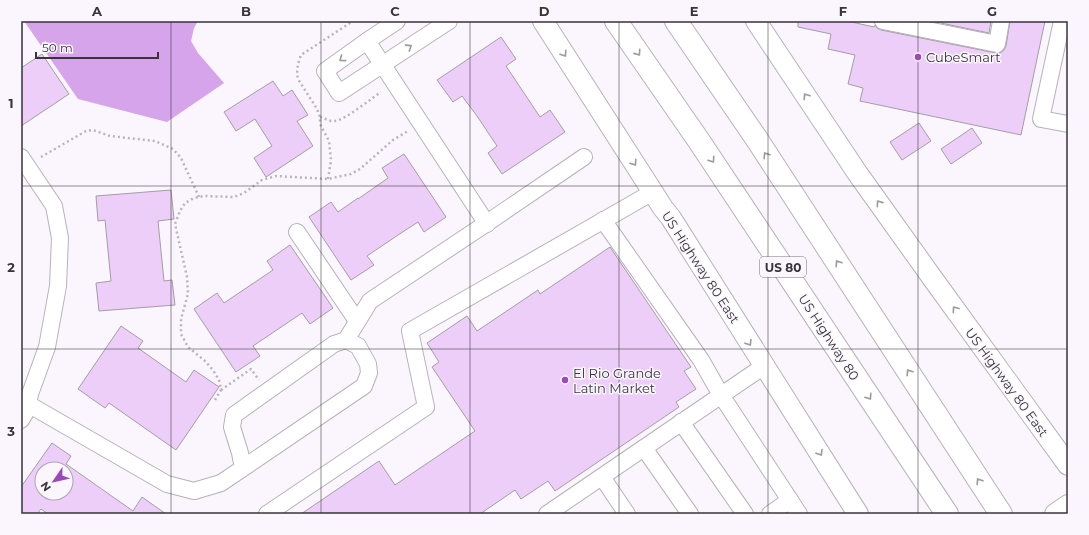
<svg xmlns="http://www.w3.org/2000/svg" width="1089" height="535" font-family="Montserrat,sans-serif">
	<style>
		.forest { fill: #d6a4ea }
		.building { fill: #eccef9; stroke: #a29ea4; fill-rule: evenodd }
		.lines { fill: none; stroke-linecap: round; stroke-linejoin: round }
		.minor-casing { stroke: #b7b2b9; stroke-width: 18 }
		.major-casing { stroke: #b7b2b9; stroke-width: 22 }
		.highway-casing { stroke: #b7b2b9; stroke-width: 24 }
		.path { stroke: #b8b4ba; stroke-width: 2.5; stroke-dasharray: 2 3; stroke-linecap: butt }
		.minor { stroke: #fff; stroke-width: 16 }
		.major { stroke: #fff; stroke-width: 20 }
		.highway { stroke: #fff; stroke-width: 22 }
		.oneway { stroke: #9b9a9c }
		.grid { fill: none; stroke: #373538; stroke-width: 1; stroke-opacity: 0.55 }
		.poi-dot { fill: #9b49b8; stroke: #fbf6fd; stroke-width: 1.5 }
		.labels { text-anchor: middle; dominant-baseline: central; stroke-width: 3; stroke-linejoin: round; paint-order: stroke }
		.shield { fill: #fbf6fd; stroke: #726f73; stroke-width: 1 }
		.shield-label { font-size: 12px; font-weight: bold; fill: #373538 }
		.poi-label { font-size: 13px; fill: #373538; stroke: #fbf6fd; text-anchor: start }
		.street-label { font-size: 13px; fill: #373538; stroke: #fbf6fd }
		.neatline { fill: none; stroke: #373538; stroke-width: 1.5 }
		.grid-label { font-size: 13px; text-anchor: middle; font-weight: bold; fill: #373538 }
	</style>
	<rect width="100%" height="100%" fill="#fbf6fd"/>
	<polygon class="forest" points="24,21 198,21 194,28 191,41 198,53 224,83 167,122 78,99"/>
	<g class="building">
		<polygon points="798,21 847,21 874,27 875,25 877,28 881,30 996,53 1000,53 1004,50 1006,46 1010,21 1045,21 1021,135 860,101 863,88 848,84 855,55 828,49 831,34 798,27"/>
		<polygon points="931,21 991,21 989,33"/>
		<polygon points="501,37 516,59 506,66 540,117 550,110 565,132 502,174 488,153 497,146 477,116 462,96 453,102 437,80"/>
		<polygon points="42,54 69,94 21,126 21,68"/>
		<polygon points="273,81 283,96 292,90 308,115 297,121 313,146 266,177 254,158 272,146 255,119 236,131 224,112"/>
		<polygon points="919,123 931,141 902,160 890,142"/>
		<polygon points="972,128 982,143 951,164 941,149"/>
		<polygon points="404,154 446,217 424,232 418,222 398,235 367,256 374,265 351,280 309,217 331,202 338,212 358,198 358,199 388,178 382,168"/>
		<polygon points="171,190 174,219 158,221 164,281 172,280 175,305 99,311 96,283 111,281 105,220 98,221 96,196"/>
		<polygon points="290,245 333,308 310,324 302,313 253,346 260,356 236,372 194,309 217,293 224,303 273,270 267,261"/>
		<polygon points="610,247 691,367 684,371 696,389 676,402 679,407 555,491 548,481 521,499 515,490 480,514 301,514 379,461 395,485 475,431 432,367 439,362 427,343 467,316 477,331 538,290 540,294"/>
		<polygon points="121,326 143,341 138,348 186,382 194,370 219,387 176,450 109,403 105,408 78,389"/>
		<path d="M52,443L71,456L66,464L133,511L142,497L166,514H48L41,509L37,514H21V487ZM42,469H66V493H42Z"/>
	</g>
	<g class="lines">
		<defs>
			<g id="minor">
				<polyline points="397,21 367,41 325,71 339,93 449,21"/>
				<polyline points="883,21 997,44 1001,21"/>
				<polyline points="1062,21 1041,119 1068,124"/>
				<polyline points="367,41 487,224"/>
				<polyline points="21,157 54,206 60,238 58,286 47,347 30,394 27,410 21,420"/>
				<polyline points="603,220 701,360 721,395 799,514"/>
				<polyline points="297,232 357,321"/>
				<polyline points="346,340 370,301 481,227 584,157"/>
				<polyline points="21,403 28,404 167,484 194,491 221,483 364,386 369,373 368,364 358,346 346,340 334,344 234,415 232,427 240,453 243,468"/>
				<polyline points="681,422 745,514"/>
				<polyline points="644,448 690,514"/>
				<polyline points="602,477 627,514"/>
				<polyline points="267,514 426,407 410,331 653,192"/>
				<polyline points="547,514 764,366"/>
				<polyline points="770,514 790,500"/>
			</g>
			<g id="major">
				<polyline points="543,21 663,208 671,218 858,514"/>
				<polyline points="756,21 858,174 933,279 1068,465"/>
				<polyline points="1055,514 1068,505"/>
			</g>
			<g id="highway">
				<polyline points="616,21 699,141 947,514"/>
				<polyline points="676,21 758,141 1001,514"/>
			</g>
		</defs>
		<use href="#minor" class="minor-casing"/>
		<use href="#major" class="major-casing"/>
		<use href="#highway" class="highway-casing"/>
		<g class="path">
			<path d="M320,117C325,118 329,122 335,121C345,120 372,98 381,92"/>
			<polyline points="41,157 86,131 93,130 110,136 155,141 173,149 181,158 199,197"/>
			<path d="M328,179L331,160L329,141L320,124V117L317,109L298,79C296,70 298,63 301,55L353,21"/>
			<polyline points="221,390 251,369 259,380"/>
			<polyline points="215,400 221,390 219,380 213,370 205,361 188,347 181,334 181,319 188,294 187,277 175,224 180,211 185,203 194,198 204,196 234,197 244,193 262,180 276,176 328,179 351,174 360,169 393,140 408,131"/>
		</g>
		<use href="#minor" class="minor"/>
		<use href="#major" class="major"/>
		<use href="#highway" class="highway"/>
	</g>
	<defs><path id="oneway-chevron" d="M-2-3.5L2.5 0L-2 3.5" fill="none" stroke-width="1.6" stroke-linecap="round" stroke-linejoin="round"/></defs>
	<g class="oneway">
		<use href="#oneway-chevron" transform="translate(409 47) rotate(-33)"/>
		<use href="#oneway-chevron" transform="translate(638 53) rotate(55)"/>
		<use href="#oneway-chevron" transform="translate(564 54) rotate(57)"/>
		<use href="#oneway-chevron" transform="translate(342 59) rotate(144)"/>
		<use href="#oneway-chevron" transform="translate(806 96) rotate(-124)"/>
		<use href="#oneway-chevron" transform="translate(766 155) rotate(-123)"/>
		<use href="#oneway-chevron" transform="translate(712 160) rotate(56)"/>
		<use href="#oneway-chevron" transform="translate(634 163) rotate(57)"/>
		<use href="#oneway-chevron" transform="translate(879 203) rotate(-125)"/>
		<use href="#oneway-chevron" transform="translate(838 263) rotate(-123)"/>
		<use href="#oneway-chevron" transform="translate(955 309) rotate(-126)"/>
		<use href="#oneway-chevron" transform="translate(749 343) rotate(58)"/>
		<use href="#oneway-chevron" transform="translate(909 372) rotate(-123)"/>
		<use href="#oneway-chevron" transform="translate(869 397) rotate(57)"/>
		<use href="#oneway-chevron" transform="translate(820 453) rotate(58)"/>
		<use href="#oneway-chevron" transform="translate(979 481) rotate(-123)"/>
	</g>
	<path class="grid" d="M171,21V514M321,21V514M470,21V514M619,21V514M768,21V514M918,21V514M21,186H1068M21,349H1068"/>
	<g class="poi-dot">
		<circle cx="918" cy="57" r="4"/>
		<circle cx="565" cy="380" r="4"/>
	</g>
	<g class="labels">
		<rect class="shield" x="760" y="257" width="46" height="20" rx="3"/>
		<g class="shield-label">
			<text x="783" y="267">US 80</text>
		</g>
		<g class="poi-label">
			<text x="926" y="57">CubeSmart</text>
			<text x="573" y="373">El Rio Grande<tspan x="573" dy="15">Latin Market</tspan></text>
		</g>
		<g class="street-label">
			<text transform="translate(701 267) rotate(57)">US Highway 80 East</text>
			<text transform="translate(829 337) rotate(57)">US Highway 80</text>
			<text transform="translate(1007 382) rotate(54)">US Highway 80 East</text>
		</g>
	</g>
	<rect width="1089" height="535" fill="none" stroke="#fbf6fd" stroke-width="44"/>
	<g transform="translate(54 481) rotate(236)"><circle r="19" fill="#fbf6fd" stroke="#ada9ae"/>
	<path d="M0-3L7 15L0 10L-7 15Z" fill="#9b49b8"/>
	<text y="-6" font-size="11" font-weight="bold" text-anchor="middle" fill="#373538">N</text>
	</g>
	<path d="M36 52v6h122v-6" fill="none" stroke="#373538" stroke-width="2"/>
	<text x="42" y="52" font-size="12" fill="#373538" stroke="#fbf6fd" stroke-width="3" paint-order="stroke">50 m</text>
	<rect x="22" y="22" width="1045" height="491" class="neatline"/>
	<g class="grid-label">
		<text x="97" y="16">A</text>
		<text x="246" y="16">B</text>
		<text x="395" y="16">C</text>
		<text x="544" y="16">D</text>
		<text x="694" y="16">E</text>
		<text x="843" y="16">F</text>
		<text x="992" y="16">G</text>
		<text x="11" y="108">1</text>
		<text x="11" y="272">2</text>
		<text x="11" y="436">3</text>
	</g>
</svg>
